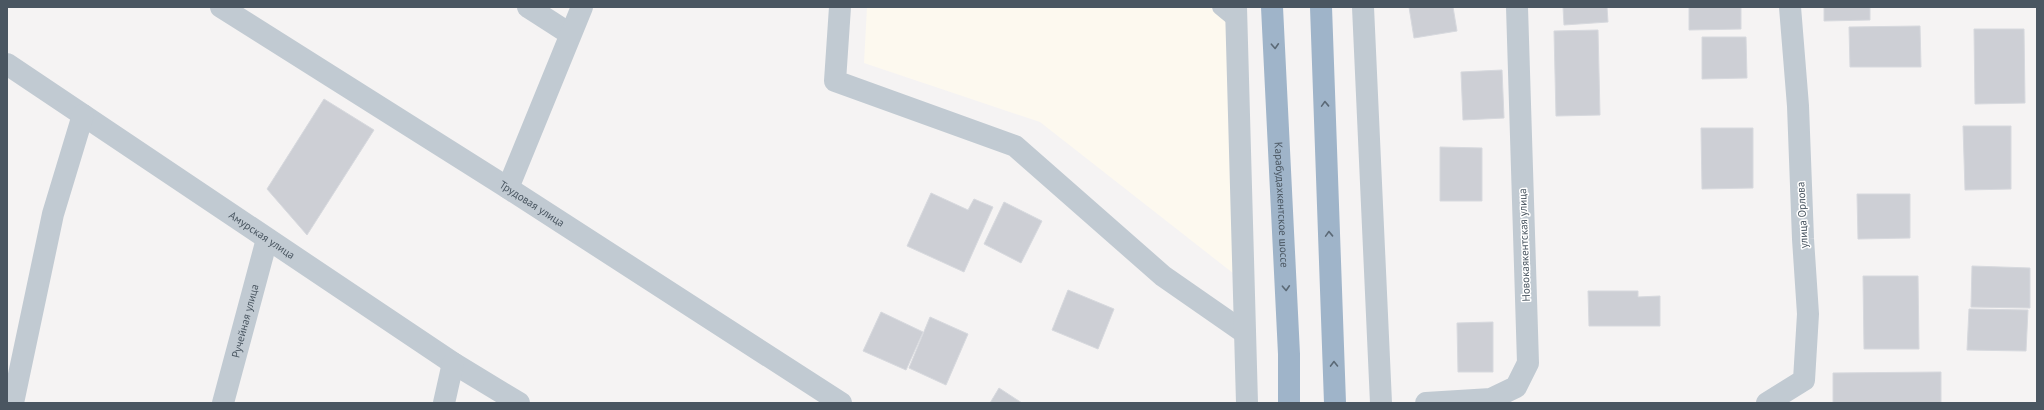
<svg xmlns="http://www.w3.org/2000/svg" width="2044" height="410" font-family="'PT Sans',sans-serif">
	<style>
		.commercial { fill: #fdf9ef }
		.building { fill: #cdcfd5; stroke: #d7d9de }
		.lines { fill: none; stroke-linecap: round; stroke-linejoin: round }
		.service { stroke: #c1cad2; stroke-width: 16 }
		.minor { stroke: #c1cad2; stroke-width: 22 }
		.trunk { stroke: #9fb4c9; stroke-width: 22 }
		.oneway { stroke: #5b6976 }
		.labels { text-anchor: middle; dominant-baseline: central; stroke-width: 3; stroke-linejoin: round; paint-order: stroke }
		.street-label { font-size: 11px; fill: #4a5661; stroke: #fff }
	</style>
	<rect width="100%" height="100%" fill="#f5f3f3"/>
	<polygon class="commercial" points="867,7 1240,7 1252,288 1040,122 864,63"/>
	<g class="building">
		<polygon points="1409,7 1453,7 1457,31 1414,38"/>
		<polygon points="1563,7 1607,7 1608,22 1564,25"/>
		<polygon points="1689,7 1741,7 1741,29 1689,30"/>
		<polygon points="1824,7 1870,7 1870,20 1824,21"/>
		<polygon points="1920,26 1921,67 1850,67 1849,27"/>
		<polygon points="1974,29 2024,29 2025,103 1975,104"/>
		<polygon points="1598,30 1600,115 1556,116 1554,31"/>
		<polygon points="1702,37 1746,37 1747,78 1702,79"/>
		<polygon points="1502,70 1504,118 1463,120 1461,72"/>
		<polygon points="324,99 374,130 307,235 267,189"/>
		<polygon points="1963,126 2011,126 2011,189 1965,190"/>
		<polygon points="1701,128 1753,128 1753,188 1702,189"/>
		<polygon points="1440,147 1482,148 1482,201 1440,201"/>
		<polygon points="931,193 968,210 974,199 993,207 964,272 907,246"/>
		<polygon points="1857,194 1910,194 1910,238 1858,239"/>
		<polygon points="1004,202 1042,221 1021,263 984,244"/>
		<polygon points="1972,266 2030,268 2030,308 1971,307"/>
		<polygon points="1863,276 1918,276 1919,349 1864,349"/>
		<polygon points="1068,290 1114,309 1098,349 1052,330"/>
		<polygon points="1588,291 1638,291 1638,297 1660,296 1660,326 1589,326"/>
		<polygon points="1969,309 2028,310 2026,351 1967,350"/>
		<polygon points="881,312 923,332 906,370 863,351"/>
		<polygon points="930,317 968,334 946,385 909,368"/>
		<polygon points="1493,322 1493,372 1458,372 1457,323"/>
		<polygon points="1941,372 1941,403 1833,403 1833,373"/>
		<polygon points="999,388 1022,403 990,403"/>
	</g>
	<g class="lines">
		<polyline class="service" points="1220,7 1237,21"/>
		<g class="minor">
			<path id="s1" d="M221,7L508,188L841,403"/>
			<polyline points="528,7 570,34"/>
			<polyline points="840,7 835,81 1015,146 1163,276 1245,333"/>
			<polyline points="1236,7 1247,403"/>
			<polyline points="1363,7 1381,403"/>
			<path id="s2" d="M7,64L453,363L519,403"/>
			<polyline points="508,188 582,7"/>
			<polyline points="13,403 53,214 83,115"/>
			<path id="s3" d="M223,403L267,239"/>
			<polyline points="444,403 453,363"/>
			<polyline points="1426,403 1491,399 1516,387 1528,363 1517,7"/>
			<polyline points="1767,403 1804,380 1808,314 1803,239 1798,106 1790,7"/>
		</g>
		<g class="trunk">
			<path id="s4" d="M1272,7L1289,354V403"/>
			<polyline points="1321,7 1335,403"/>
		</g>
	</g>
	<defs><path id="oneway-chevron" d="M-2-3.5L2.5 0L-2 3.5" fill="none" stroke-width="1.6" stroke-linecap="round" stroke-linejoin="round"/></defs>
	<g class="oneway">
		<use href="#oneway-chevron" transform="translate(1275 46) rotate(87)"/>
		<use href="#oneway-chevron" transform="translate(1325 104) rotate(-92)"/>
		<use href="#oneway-chevron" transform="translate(1329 234) rotate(-92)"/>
		<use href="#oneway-chevron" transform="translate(1286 288) rotate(87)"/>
		<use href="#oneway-chevron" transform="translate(1334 364) rotate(-91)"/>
	</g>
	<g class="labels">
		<g class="street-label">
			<text stroke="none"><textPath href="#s1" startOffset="368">Трудовая улица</textPath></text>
			<text stroke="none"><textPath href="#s4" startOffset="198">Карабудахкентское шоссе</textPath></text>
			<text transform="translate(1802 215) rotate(-93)">улица Орлова</text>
			<text stroke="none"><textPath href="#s2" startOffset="307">Амурская улица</textPath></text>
			<text transform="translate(1524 245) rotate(-92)">Новокаякентская улица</text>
			<text stroke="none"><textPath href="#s3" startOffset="85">Ручейная улица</textPath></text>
		</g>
	</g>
	<rect width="2044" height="410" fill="none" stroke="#4a5661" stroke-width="16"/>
</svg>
